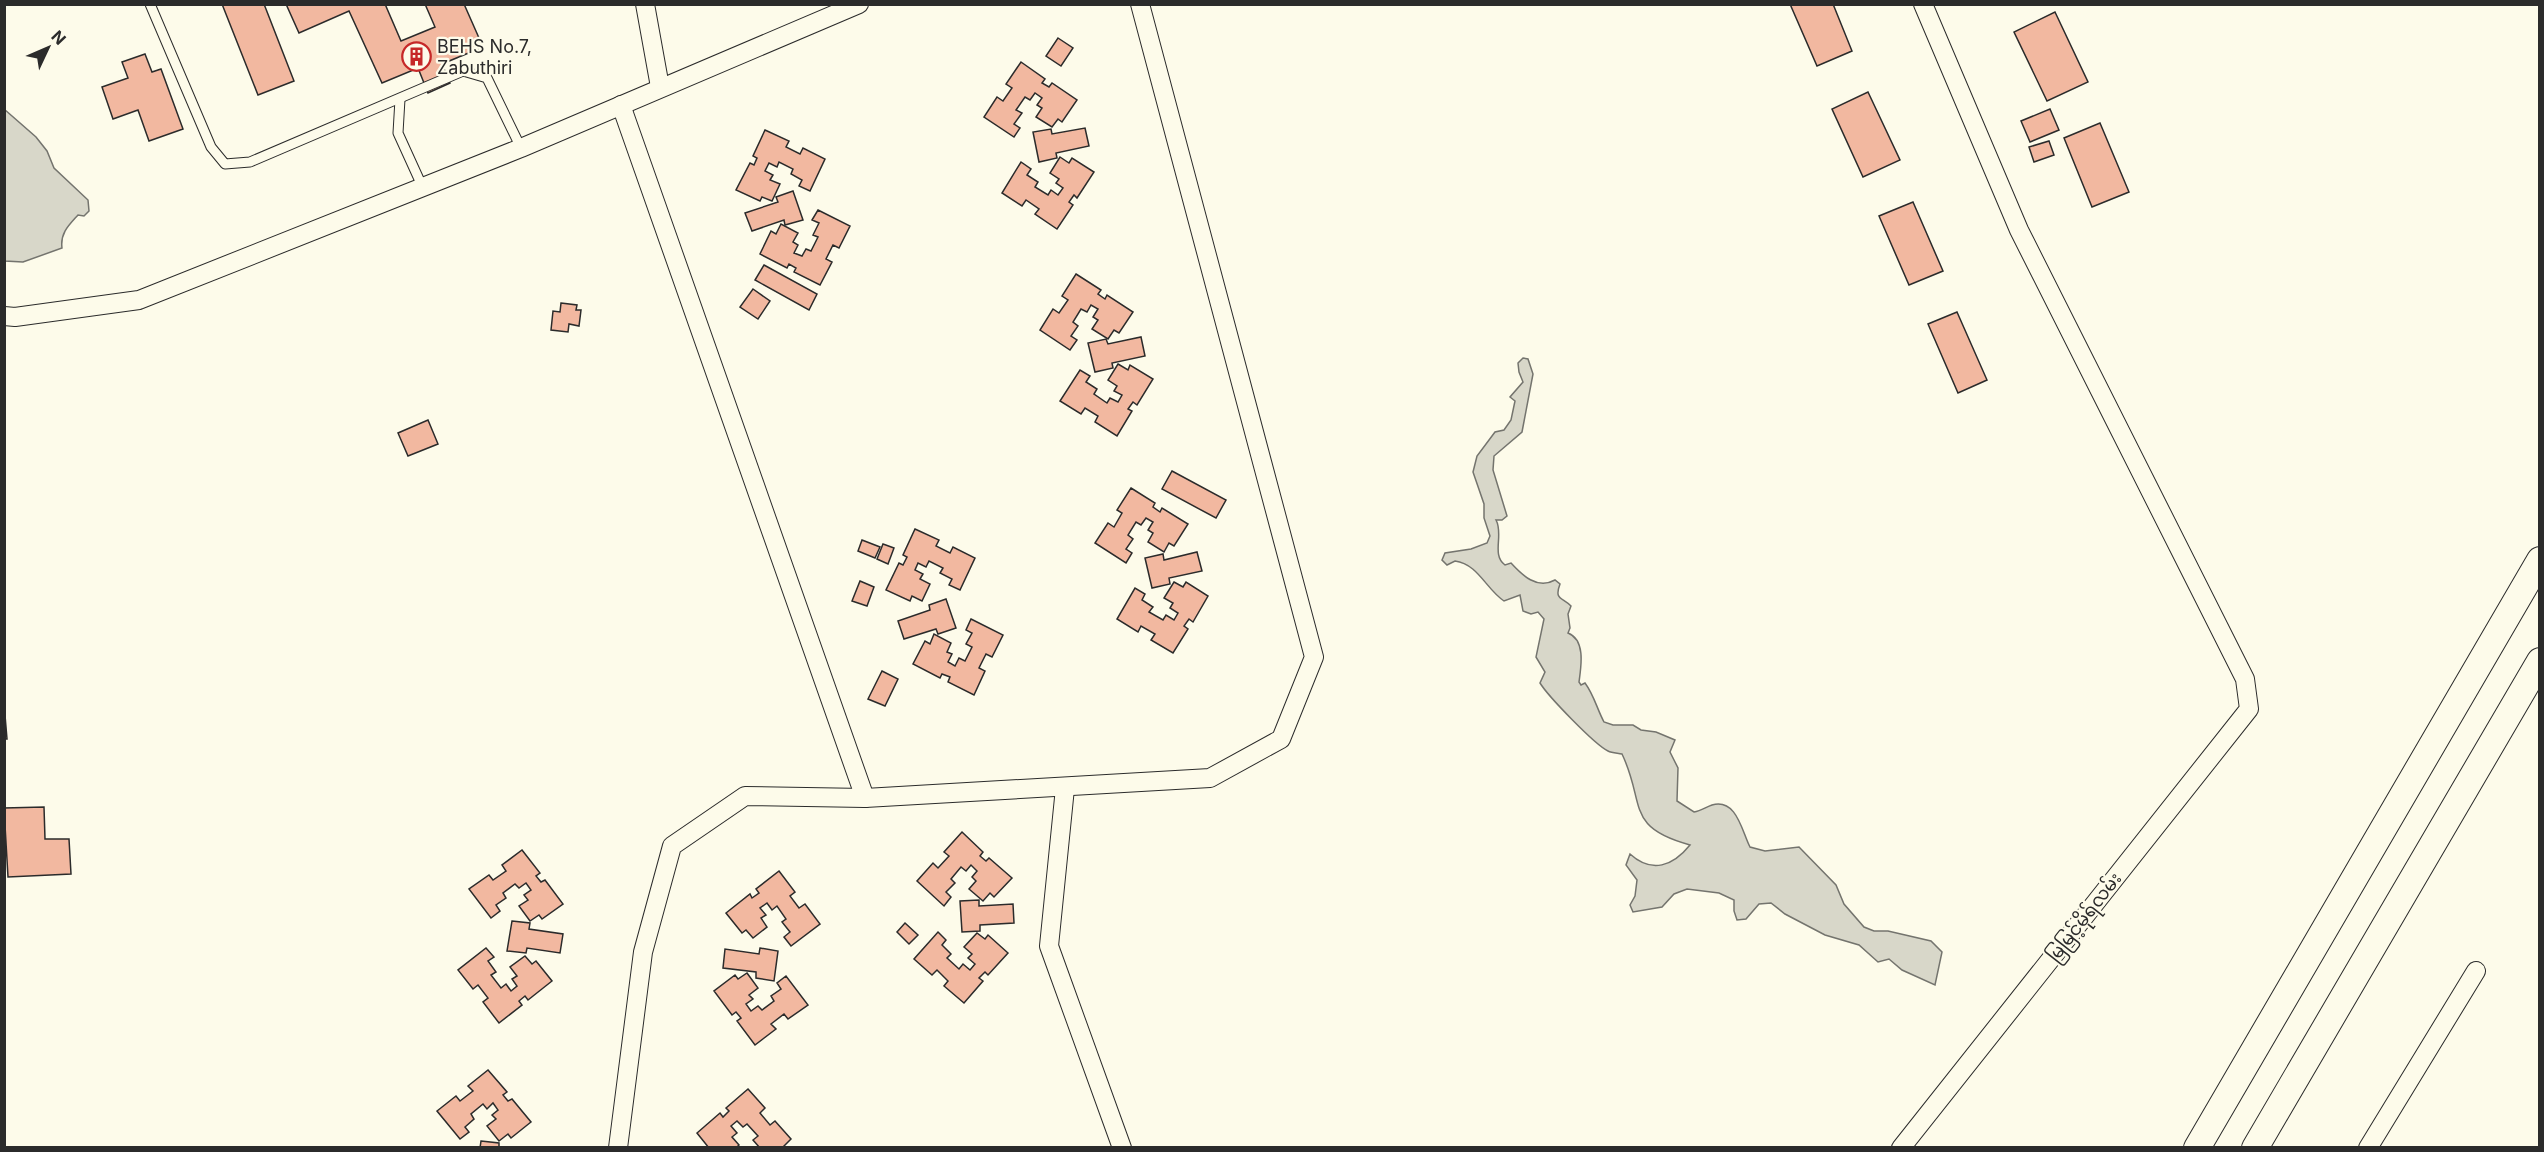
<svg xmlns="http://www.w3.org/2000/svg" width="2544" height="1152" font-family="Inter,'Noto Sans Myanmar',sans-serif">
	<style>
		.water { fill: #d8d7c9; stroke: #74746e; stroke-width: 1.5 }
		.building { fill: #f2b8a0; stroke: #2b2b2b; stroke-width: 1.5 }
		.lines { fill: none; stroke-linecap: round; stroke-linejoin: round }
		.service-casing { stroke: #2b2b2b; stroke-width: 11 }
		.minor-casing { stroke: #2b2b2b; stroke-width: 20 }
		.secondary-casing { stroke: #2b2b2b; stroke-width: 28 }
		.service { stroke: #fdfbea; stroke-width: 9 }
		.minor { stroke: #fdfbea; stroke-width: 18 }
		.secondary { stroke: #fdfbea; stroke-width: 26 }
		.labels { text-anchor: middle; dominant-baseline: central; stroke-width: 4.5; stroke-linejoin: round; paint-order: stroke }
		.poi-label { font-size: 18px; fill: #2b2b2b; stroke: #fdfbea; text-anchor: start }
		.street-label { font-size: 18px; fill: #2b2b2b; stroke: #fdfbea }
	</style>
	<rect width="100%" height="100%" fill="#fdfbea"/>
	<g class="water">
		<path d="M4,109L36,137L47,151L54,168L88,200L89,211L84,216L78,215C69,225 60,233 62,248L23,262L5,261Z"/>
		<path d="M1523,358L1528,359L1533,374L1522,432L1494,456L1493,470L1507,516L1502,520H1496C1504,534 1491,555 1505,565L1511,563C1522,575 1537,590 1555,580L1560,584C1554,600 1562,597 1571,606L1568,614L1570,628L1568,633C1586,640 1581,667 1579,682L1581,685L1585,683C1594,695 1597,709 1604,722L1613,725H1633L1641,730L1656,732L1675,740L1670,752L1678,768L1677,801L1694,812C1701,811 1706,807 1712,805C1737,798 1742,832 1750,847L1765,851L1799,847L1836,885L1844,904L1864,927L1874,931H1888L1931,941L1942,952L1935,985L1902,970L1889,959L1878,962L1859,945L1825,935L1785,914L1771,903L1759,904L1746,919L1737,920L1734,911V900L1719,893L1687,889L1674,894L1662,907L1633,912L1630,905L1635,896L1637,880L1626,865L1630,854C1652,874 1673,866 1690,845C1624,827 1646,804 1622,754C1617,753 1612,753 1608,751C1594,744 1548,696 1540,683L1545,672L1536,657L1544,619L1538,612L1531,614L1523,611L1520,595L1504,601C1486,589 1478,564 1455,561L1447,565L1442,560L1445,553L1471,549L1487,543L1490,536L1484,518V504L1473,472L1477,456L1495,432L1504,430L1511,420L1515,401L1510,397L1523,382L1519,372L1518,363Z"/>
	</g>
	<g class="building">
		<polygon points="222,4 264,4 294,81 258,95"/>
		<polygon points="286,4 385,4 401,41 435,27 425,4 464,4 483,47 442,64 450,83 428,93 418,68 382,83 349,11 299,33"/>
		<polygon points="1790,4 1833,4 1852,51 1817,66"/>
		<polygon points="2055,12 2088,82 2047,101 2014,32"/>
		<polygon points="1058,38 1073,48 1061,66 1046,56"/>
		<polygon points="145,54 152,72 161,69 183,129 149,141 138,110 113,119 102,87 128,78 122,62"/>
		<polygon points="1021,62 1045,79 1042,83 1049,87 1052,83 1077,100 1062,122 1058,119 1052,127 1036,117 1042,108 1037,105 1042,98 1035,93 1030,100 1025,97 1016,110 1022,113 1014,124 1020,128 1014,137 984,117 997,97 1003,101 1012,88 1006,84"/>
		<polygon points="1868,92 1900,160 1863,177 1832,109"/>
		<polygon points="2050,109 2059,130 2030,142 2021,121"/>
		<polygon points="2100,123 2129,192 2092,207 2064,138"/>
		<polygon points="1085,128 1089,146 1056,153 1057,158 1039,162 1033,132 1051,129 1052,134"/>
		<polygon points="765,130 789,141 786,147 800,154 803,148 825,159 810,191 799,186 802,180 791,174 793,169 779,162 777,167 769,163 765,171 773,175 770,180 780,184 772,201 762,197 760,201 736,190 750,163 754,165 757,158 753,156"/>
		<polygon points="2049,141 2054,155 2034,162 2029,147"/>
		<polygon points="1060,157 1069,163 1072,158 1094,172 1077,198 1074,195 1069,202 1073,205 1057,229 1035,214 1039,209 1026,200 1022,206 1002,193 1021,162 1031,169 1027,175 1038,182 1035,187 1048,195 1051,190 1058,195 1063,188 1056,183 1059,179 1050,173"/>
		<polygon points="793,191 803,220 785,225 784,220 752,231 745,213 778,202 776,197"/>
		<polygon points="1913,202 1943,271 1909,285 1879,216"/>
		<polygon points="818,210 850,226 839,248 833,245 826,259 832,262 820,285 794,272 796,268 789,264 787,268 760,254 771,231 776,234 781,224 798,233 793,242 798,245 794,253 802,256 806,249 811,251 818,237 813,235 819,223 812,220"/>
		<polygon points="764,265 817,294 809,310 755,280"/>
		<polygon points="1076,274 1101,290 1098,294 1105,299 1107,295 1133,312 1119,333 1114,330 1108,339 1092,329 1098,320 1093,317 1098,309 1091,305 1087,312 1081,309 1073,322 1078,326 1071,336 1077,340 1070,350 1040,330 1053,309 1059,313 1068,300 1062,296"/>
		<polygon points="753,289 770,301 758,319 740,307"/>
		<polygon points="561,303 577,305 576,310 581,310 579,326 569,324 568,332 551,330 553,311 560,312"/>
		<polygon points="1957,312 1987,380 1958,393 1928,324"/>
		<polygon points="1141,337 1145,356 1112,363 1113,368 1095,372 1088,343 1106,339 1108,344"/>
		<polygon points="1118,364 1128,370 1130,365 1153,379 1137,405 1133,402 1128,409 1132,411 1117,436 1095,422 1098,416 1085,408 1081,414 1060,401 1080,370 1090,376 1086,382 1097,389 1094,394 1107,403 1110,398 1118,402 1122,395 1114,391 1117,386 1108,380"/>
		<polygon points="428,420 438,444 408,456 398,433"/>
		<polygon points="1172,471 1226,500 1216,518 1162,489"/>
		<polygon points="1131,488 1155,503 1153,507 1160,512 1162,508 1188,524 1174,546 1169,543 1164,552 1148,542 1153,533 1148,530 1153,522 1146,518 1141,525 1136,522 1128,535 1133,539 1126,549 1132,553 1126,563 1095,543 1108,523 1114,527 1122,513 1117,510"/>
		<polygon points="915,529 939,540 936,546 950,553 953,547 975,558 960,590 949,585 952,579 940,573 943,568 929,561 926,567 918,563 915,570 923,574 920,579 930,584 922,601 912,596 910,601 886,590 899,563 903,565 907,557 903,555"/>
		<polygon points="862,540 880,547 875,558 858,551"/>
		<polygon points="883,544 894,548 888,564 877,559"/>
		<polygon points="1197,552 1202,571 1169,578 1170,584 1152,588 1145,558 1163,554 1164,560"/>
		<polygon points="860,581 874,587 867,606 852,601"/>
		<polygon points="1174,582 1183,587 1186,582 1208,596 1193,622 1189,619 1184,626 1188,629 1173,653 1151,640 1155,634 1141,626 1138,632 1117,619 1135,588 1145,594 1142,600 1153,607 1149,612 1163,620 1166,615 1174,620 1178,613 1170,608 1173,603 1164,598"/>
		<polygon points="946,599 956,628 938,634 936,629 904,639 898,621 930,610 929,605"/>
		<polygon points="971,619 1003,635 992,657 986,654 979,668 985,671 974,695 948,682 950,677 942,674 940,678 913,664 925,641 930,644 934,634 951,643 947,652 952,654 948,662 955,666 959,658 965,661 972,647 966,644 972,633 966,630"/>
		<polygon points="882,671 898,679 885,706 868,699"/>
		<polygon points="4,703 7,739 4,739"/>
		<polygon points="44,807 45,839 69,839 71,874 8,877 4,808"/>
		<polygon points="962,832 983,852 980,856 986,861 989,858 1012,878 994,897 990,893 983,901 969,889 976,881 972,877 977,871 971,865 966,871 961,867 951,879 955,883 946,892 951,897 944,906 917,881 933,863 938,868 949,856 944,852"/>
		<polygon points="522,850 540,873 536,876 541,882 545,880 563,904 542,919 539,915 530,921 519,906 528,900 524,895 531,890 526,883 519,888 515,884 503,893 506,898 496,905 500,911 491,918 469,889 489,875 493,880 506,871 502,865"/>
		<polygon points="779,871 795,892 790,896 799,908 805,904 820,924 791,946 784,937 790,932 782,922 786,919 777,906 772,910 767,903 760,908 766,915 761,918 767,927 753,938 746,930 742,933 726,913 750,894 752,898 759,893 756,889"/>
		<polygon points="979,900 979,906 1013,904 1014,923 980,925 980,931 962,932 960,901"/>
		<polygon points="512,921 530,923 529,929 563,934 560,953 527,948 526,953 507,951"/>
		<polygon points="905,923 918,935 909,944 897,932"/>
		<polygon points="938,932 946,940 942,945 951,954 947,958 959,969 963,964 970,970 975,964 968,958 972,954 964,947 977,933 985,939 988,935 1008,953 988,975 985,972 979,978 983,981 964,1003 944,986 948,981 937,970 932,975 914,959"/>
		<polygon points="486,948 494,957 488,961 496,972 491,975 501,988 506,984 511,991 517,986 512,979 517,976 510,967 525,956 532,964 536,961 552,981 528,1000 525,996 519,1001 522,1005 499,1023 483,1002 488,998 478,985 473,989 458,970"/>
		<polygon points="760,948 778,951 774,981 756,978 756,972 723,968 725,949 759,954"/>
		<polygon points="747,973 758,988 749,995 753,999 746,1004 751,1011 758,1006 762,1010 774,1001 771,996 781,989 777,983 786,976 808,1005 788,1019 784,1014 771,1024 776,1029 755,1045 737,1021 741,1018 736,1012 732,1015 714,991 735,975 738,979"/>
		<polygon points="488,1070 507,1092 503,1095 508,1101 512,1099 531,1122 511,1138 508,1134 499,1141 487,1126 496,1119 492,1115 498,1110 493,1103 487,1109 483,1104 471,1114 474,1119 465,1127 469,1132 460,1139 437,1111 456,1096 460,1101 473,1091 468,1086"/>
		<polygon points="748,1089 765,1108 760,1113 770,1125 775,1121 791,1139 782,1148 760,1148 753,1140 758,1136 747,1124 743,1127 737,1121 731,1126 737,1133 732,1137 739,1145 736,1148 709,1148 697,1133 720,1113 723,1117 729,1111 726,1108"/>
		<polygon points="481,1141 499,1143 499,1148 480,1148"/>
	</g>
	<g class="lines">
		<defs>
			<g id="service">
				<polyline points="150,4 211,147 225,164 250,162 463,71 487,78 521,148"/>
				<polyline points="400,99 398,133 423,188"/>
			</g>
			<g id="minor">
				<polyline points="645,4 660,87"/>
				<polyline points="621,105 865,798"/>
				<polyline points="4,316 15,317 139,300 521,148 859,4"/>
				<polyline points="1065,788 1049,946 1122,1148"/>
				<polyline points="618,1148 643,952 672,846 745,796 865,798 1210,778 1281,739 1314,657 1140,4"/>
				<polyline points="1901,1148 2249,709 2245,679 2019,230 1923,4"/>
				<polyline points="2368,1148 2476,971"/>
			</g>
			<g id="secondary">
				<polyline points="2197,1148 2540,560"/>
				<polyline points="2255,1148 2540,661"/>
			</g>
		</defs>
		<use href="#service" class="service-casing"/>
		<use href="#minor" class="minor-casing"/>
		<use href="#secondary" class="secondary-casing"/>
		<use href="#service" class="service"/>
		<use href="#minor" class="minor"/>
		<use href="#secondary" class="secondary"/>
	</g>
	<defs>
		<symbol id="building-ring" viewBox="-11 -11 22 22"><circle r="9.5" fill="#fdfbea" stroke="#c62828" stroke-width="1.5"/><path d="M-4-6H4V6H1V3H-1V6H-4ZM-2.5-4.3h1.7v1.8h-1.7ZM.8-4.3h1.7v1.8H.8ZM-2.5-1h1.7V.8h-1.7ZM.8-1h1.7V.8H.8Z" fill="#c62828"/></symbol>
	</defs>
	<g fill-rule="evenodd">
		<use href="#building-ring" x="400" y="40" width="33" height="33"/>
	</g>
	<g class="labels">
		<g class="poi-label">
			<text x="437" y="46">BEHS No.7,<tspan x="437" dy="21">Zabuthiri</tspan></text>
		</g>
		<g class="street-label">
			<text transform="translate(2084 917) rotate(-52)">မြမြင့်မိုရ်လမ်း</text>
		</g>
	</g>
	<rect width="2544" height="1152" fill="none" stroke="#2b2b2b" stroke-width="12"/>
	<g transform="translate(48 48) rotate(46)" stroke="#fdfbea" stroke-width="4.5" paint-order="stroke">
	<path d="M0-4.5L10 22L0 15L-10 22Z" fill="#2b2b2b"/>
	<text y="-9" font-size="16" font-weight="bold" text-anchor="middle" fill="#2b2b2b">N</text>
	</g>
</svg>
